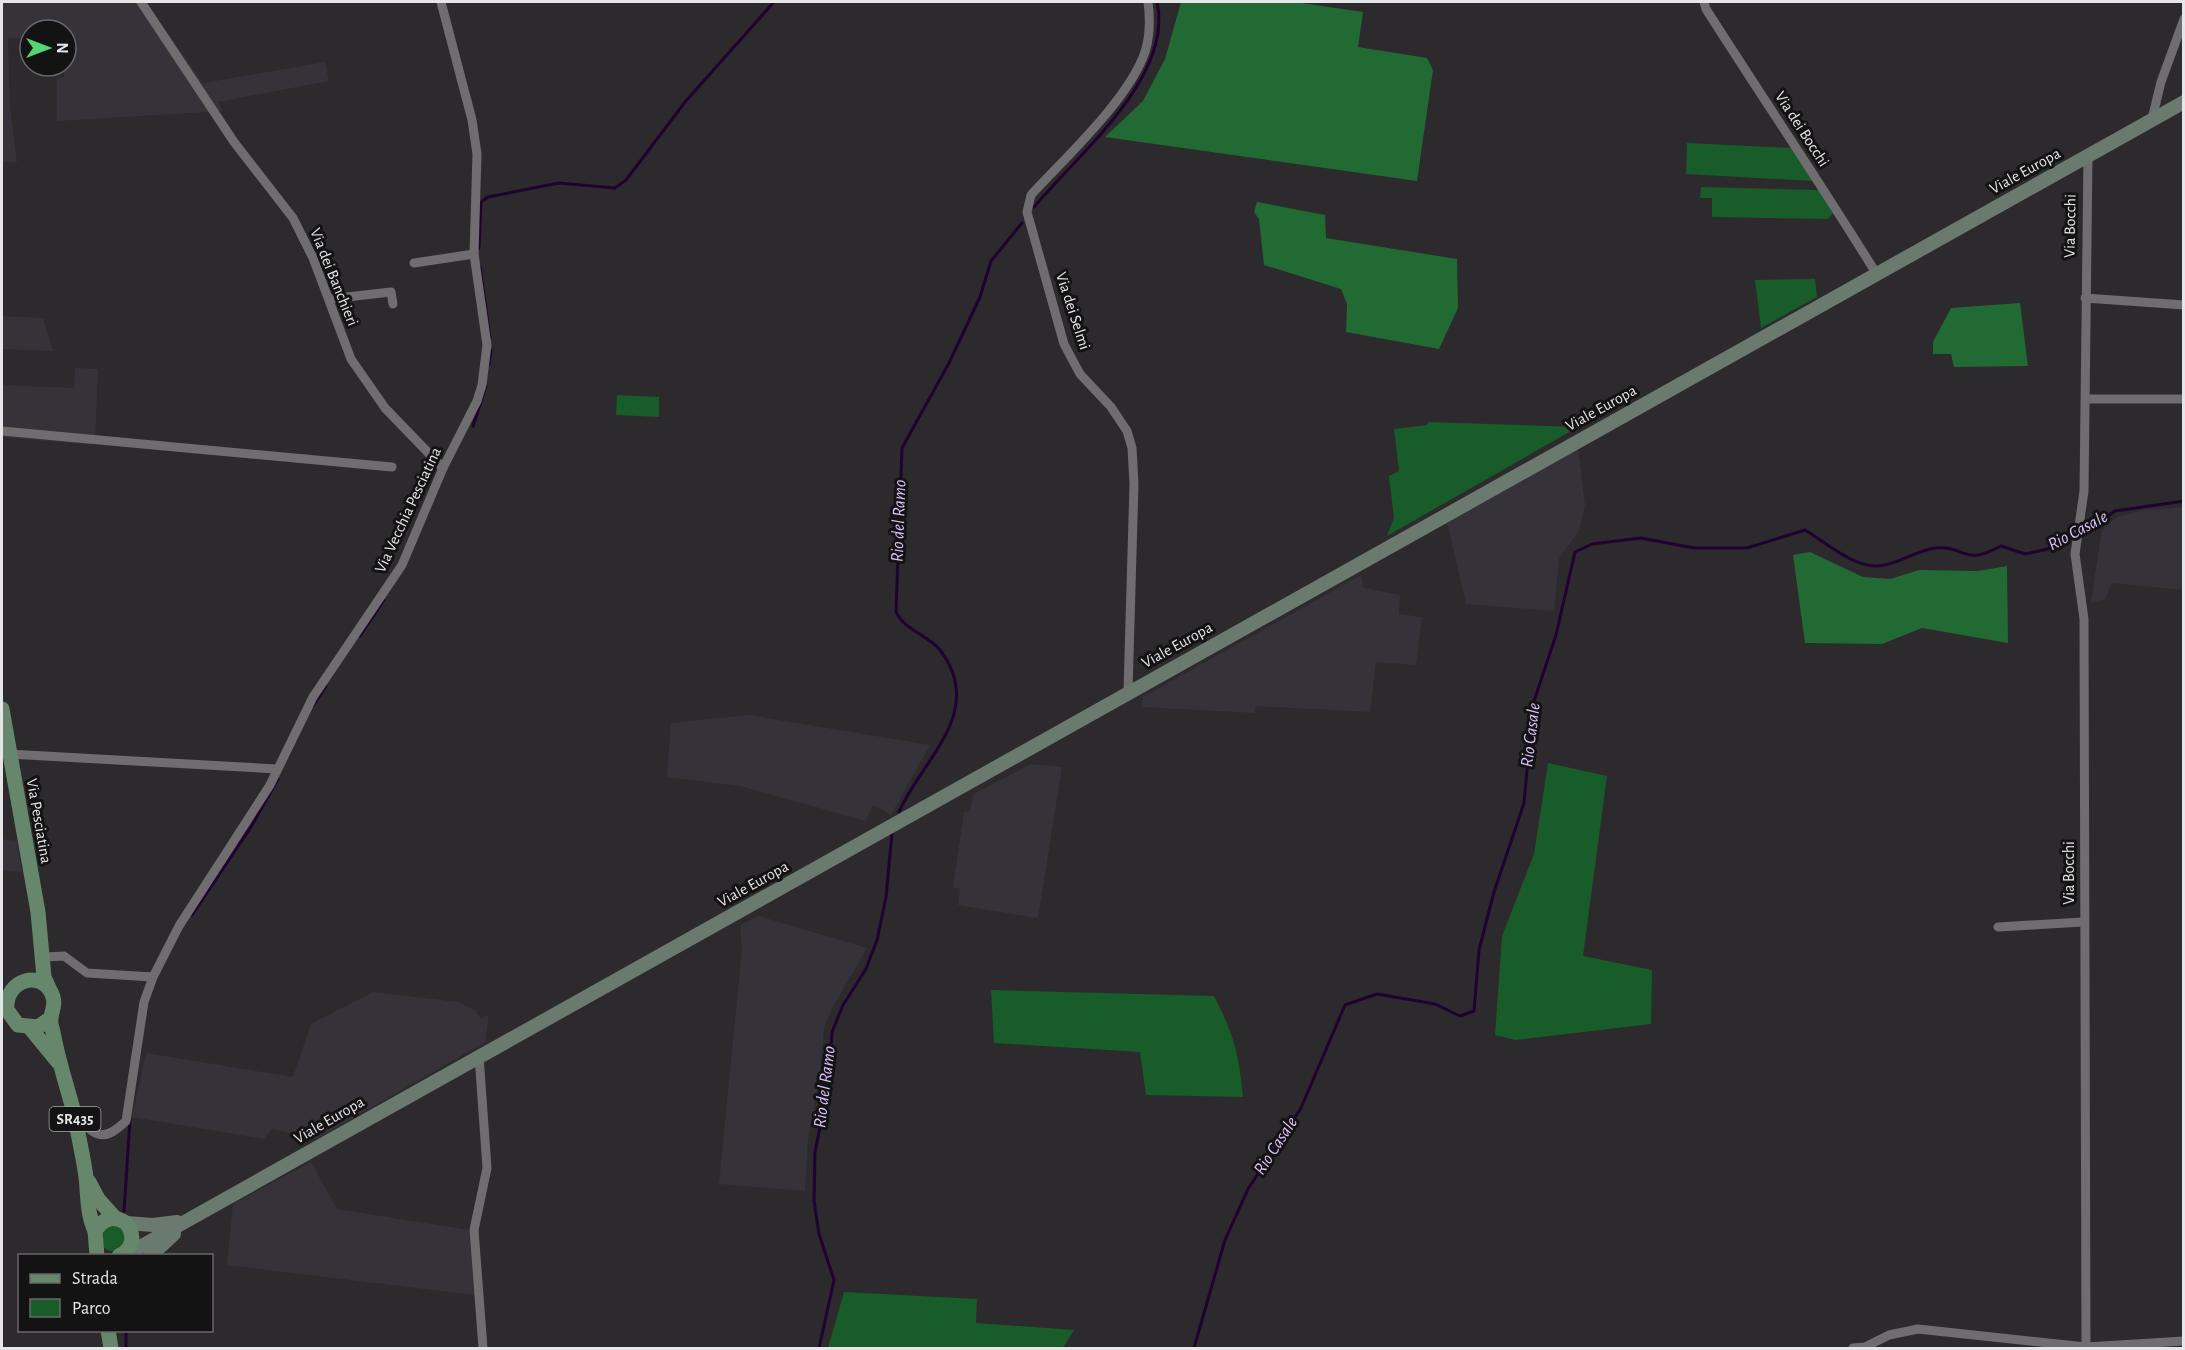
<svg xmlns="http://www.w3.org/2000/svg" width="2185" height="1350" font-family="'Alegreya Sans',sans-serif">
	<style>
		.built { fill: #36323a }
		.green { fill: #185c29 }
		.forest { fill: #226a33 }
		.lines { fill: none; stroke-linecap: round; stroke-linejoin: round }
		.stream { stroke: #200231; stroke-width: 3 }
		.minor { stroke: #6f6d70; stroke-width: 9 }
		.secondary { stroke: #6a7a6e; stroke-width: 14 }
		.primary { stroke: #66876b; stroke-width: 15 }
		.labels { text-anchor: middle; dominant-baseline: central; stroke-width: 6; stroke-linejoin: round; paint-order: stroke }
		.shield { fill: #141314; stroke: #a7a6a8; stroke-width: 1.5 }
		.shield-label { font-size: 15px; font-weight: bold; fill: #e6e5e7 }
		.street-label { font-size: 16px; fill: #e6e5e7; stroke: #141314 }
		.water-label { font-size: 18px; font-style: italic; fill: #dfc0f9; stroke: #141314 }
	</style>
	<rect width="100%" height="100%" fill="#2c2a2d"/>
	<g class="built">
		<polygon points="2,2 146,2 203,83 325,62 329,81 218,102 223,111 57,121 57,78 64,77 66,30 30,30 30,38 8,38 10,107 17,162 2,162"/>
		<polygon points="2,316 43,318 53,351 2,349"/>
		<polygon points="75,368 98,369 95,445 2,437 2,385 74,388"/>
		<polygon points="1578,448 1585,505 1579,531 1559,559 1554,611 1466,604 1447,522"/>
		<polygon points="2183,507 2183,590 2112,583 2105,599 2091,603 2101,534 2105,526 2118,517 2144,510"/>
		<polygon points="1361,575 1364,588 1400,595 1399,614 1422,617 1416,665 1376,662 1370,712 1256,706 1255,713 1142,707 1143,697"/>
		<polygon points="749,715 930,745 891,815 873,805 866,821 740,786 667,777 671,723"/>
		<polygon points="1031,764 1062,767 1038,918 958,905 960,889 953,887 964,812 970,811 974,794"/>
		<polygon points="2,839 17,841 22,872 2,870"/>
		<polygon points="759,916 867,948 832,1008 824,1028 820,1074 808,1138 805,1191 719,1184 742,949 740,925"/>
		<polygon points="373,992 458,1002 475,1010 481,1019 489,1014 485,1042 316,1139 272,1129 264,1139 132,1117 146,1053 293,1077 311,1024"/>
		<polygon points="311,1162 337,1209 469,1230 474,1295 227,1265 233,1204"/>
	</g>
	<g class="green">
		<polygon points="1687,143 1793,148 1814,181 1686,174"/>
		<polygon points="1701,187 1820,190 1833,213 1828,219 1712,217 1712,198 1700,198"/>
		<polygon points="1815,279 1817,297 1761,328 1755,280"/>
		<polygon points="617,395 659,397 659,417 616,415"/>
		<polygon points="1429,422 1578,427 1387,536 1394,518 1389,476 1399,471 1394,429 1427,425"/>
		<polygon points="1548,763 1607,776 1583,956 1652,970 1651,1024 1515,1040 1495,1035 1502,936 1534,854"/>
		<path d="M991,990L1214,996C1234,1035 1239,1054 1243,1097L1146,1095L1140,1052L994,1043Z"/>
		<circle cx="113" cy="1238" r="13"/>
		<polygon points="844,1292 977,1299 976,1323 1074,1330 1063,1348 828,1348"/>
	</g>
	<g class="forest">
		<polygon points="1181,2 1295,2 1363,12 1358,47 1427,58 1433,70 1417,181 1105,137 1143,101 1165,59"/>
		<polygon points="1257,202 1325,215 1326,238 1457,259 1458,308 1439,349 1346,332 1347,304 1341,289 1264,265 1259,219 1254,212"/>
		<polygon points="2020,303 2028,366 1954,367 1951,354 1933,354 1933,342 1951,308"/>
		<polygon points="1810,552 1863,577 1890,579 1919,570 1978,571 2007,566 2008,643 1922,628 1882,644 1805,643 1793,555"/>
	</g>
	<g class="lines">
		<g class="stream">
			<path d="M1034,207C1078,154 1174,77 1157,2"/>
			<polyline points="479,248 481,202 488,197 559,183 615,188 626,180 685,102 774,2"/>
			<polyline points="480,267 490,338"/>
			<polyline points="489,364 491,350"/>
			<polyline points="473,426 486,386"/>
			<polyline points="360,636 384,600"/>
			<polyline points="313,706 326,686"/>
			<path d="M899,812C922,759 987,712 940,650C928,635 902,629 896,611L902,448L949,363L980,297L991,261L1022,223"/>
			<polyline points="192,915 251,827 278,779"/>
			<polyline points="124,1211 130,1120"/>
			<polyline points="126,1330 126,1348"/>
			<polyline points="819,1348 834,1280 819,1234 814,1201 815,1152 829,1084 832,1032 843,1005 866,969 877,940 886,897 892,833"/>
			<path d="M1194,1348L1225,1240L1248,1189L1301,1108L1345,1005L1377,994L1435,1004L1460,1016L1474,1011L1479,950L1494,892L1524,803L1533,704L1556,635L1575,552L1592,544L1641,538L1694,548H1747L1805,530C1825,542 1853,567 1878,566C1895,566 1917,550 1935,548C1965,545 1963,567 2001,546L2025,554L2039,551L2048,549L2071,533L2094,526L2115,511L2184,501"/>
		</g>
		<g class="minor">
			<polyline points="141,2 234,142 293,218 313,258 351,359 385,408 443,468"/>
			<path d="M1704,2L1706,9C1762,97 1821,184 1876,273"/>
			<polyline points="2152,119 2161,82 2184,19"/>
			<polyline points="414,263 474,254"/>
			<polyline points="2085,298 2184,305"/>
			<polyline points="329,299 391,292 393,304"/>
			<polyline points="2086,399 2184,399"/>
			<polyline points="2,431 392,467"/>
			<path d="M1128,691L1134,484L1132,448L1127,431L1111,407L1080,374L1064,344L1027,212L1031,195C1066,157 1129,99 1145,52C1150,36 1150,17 1148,2"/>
			<polyline points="9,754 277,769"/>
			<polyline points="1998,927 2083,922"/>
			<polyline points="44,957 64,956 87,973 153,977"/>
			<polyline points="479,1056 487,1168 474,1230 483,1348"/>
			<path d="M77,1116C96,1138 104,1142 126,1121L144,1002L153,977L179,926L270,785L313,697L402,565L443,468L477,401L482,385L487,345L474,254L477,154L472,120L441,2"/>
			<polyline points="1853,1348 1865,1347 1889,1335 1918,1329 2086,1347 2184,1341"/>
			<polyline points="2086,1348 2084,619 2075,554 2084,491 2088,155"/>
		</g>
		<g class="secondary">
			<polyline points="126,1223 153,1225 177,1222"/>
			<polyline points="121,1255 138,1248 2184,102"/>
			<polyline points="150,1256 174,1234"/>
		</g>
		<g class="primary">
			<polyline points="2,709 38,912 44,977 49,988"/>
			<path d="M51,1018L38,1027L18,1025L7,1010C4,979 44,968 53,997C56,1006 51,1011 51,1019C50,1023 52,1028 53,1032C58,1060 67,1086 74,1113C78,1134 83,1155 86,1177C88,1195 87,1214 95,1231"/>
			<polyline points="31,1029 58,1062"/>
			<polyline points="89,1182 98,1199 115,1218"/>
			<path d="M97,1256L95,1231C103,1218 114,1215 126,1223C136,1236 133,1249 119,1256"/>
			<polyline points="108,1330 111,1348"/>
		</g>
	</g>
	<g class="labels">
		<rect class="shield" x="49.5" y="1107" width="51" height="24" rx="4.5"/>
		<g class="shield-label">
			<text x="75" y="1119">SR435</text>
		</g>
		<g class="street-label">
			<text transform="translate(1802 129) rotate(57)">Via dei Bocchi</text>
			<text transform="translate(2025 171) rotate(-29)">Viale Europa</text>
			<text transform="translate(2070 226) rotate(-89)">Via Bocchi</text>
			<text transform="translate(334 277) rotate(68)">Via dei Banchieri</text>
			<text transform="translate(1073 311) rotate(72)">Via dei Selmi</text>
			<text transform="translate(1601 408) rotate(-29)">Viale Europa</text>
			<text transform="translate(408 510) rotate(-65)">Via Vecchia Pesciatina</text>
			<text transform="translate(1177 645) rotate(-29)">Viale Europa</text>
			<text transform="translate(39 821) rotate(80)">Via Pesciatina</text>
			<text transform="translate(2069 873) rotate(-90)">Via Bocchi</text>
			<text transform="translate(753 884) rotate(-29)">Viale Europa</text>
			<text transform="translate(329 1120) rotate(-30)">Viale Europa</text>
		</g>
		<g class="water-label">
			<text transform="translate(899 521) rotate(-88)">Rio del Ramo</text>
			<text transform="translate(2078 531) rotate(-28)">Rio Casale</text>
			<text transform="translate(1531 735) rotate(-83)">Rio Casale</text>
			<text transform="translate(825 1087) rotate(-83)">Rio del Ramo</text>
			<text transform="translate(1276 1146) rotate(-57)">Rio Casale</text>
		</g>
	</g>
	<rect width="2185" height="1350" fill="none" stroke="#e6e5e7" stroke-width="6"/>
	<rect x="18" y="1254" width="195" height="78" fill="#141314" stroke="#686768" stroke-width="1.5"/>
	<rect x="30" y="1274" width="30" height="9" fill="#66876b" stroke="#686768" stroke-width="1.5"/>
	<text x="72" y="1284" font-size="18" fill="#e6e5e7">Strada</text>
	<rect x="30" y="1299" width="30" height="18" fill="#185c29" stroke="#686768" stroke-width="1.5"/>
	<text x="72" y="1314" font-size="18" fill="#e6e5e7">Parco</text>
	<g transform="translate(48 48) rotate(90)"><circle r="28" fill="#141314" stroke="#686768" stroke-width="1.5"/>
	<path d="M0-4.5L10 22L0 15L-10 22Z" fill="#55d672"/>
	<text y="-9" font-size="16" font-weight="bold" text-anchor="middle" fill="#e6e5e7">N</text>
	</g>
</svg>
